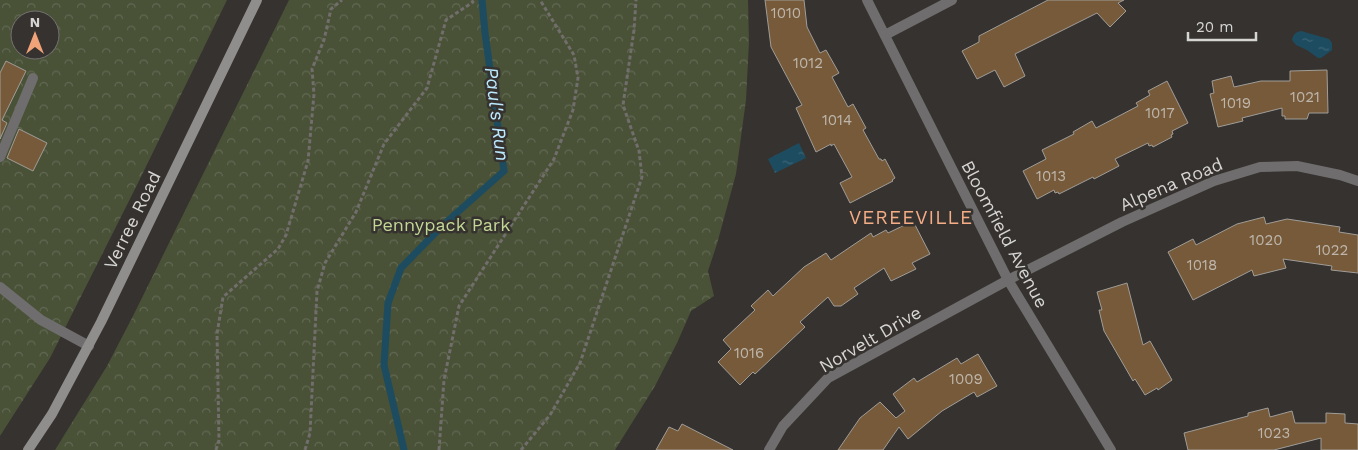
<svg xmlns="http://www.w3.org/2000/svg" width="1358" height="450" font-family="'Work Sans',sans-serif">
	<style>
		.forest { fill: url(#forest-crowns); fill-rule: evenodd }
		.water { fill: url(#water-ripples) }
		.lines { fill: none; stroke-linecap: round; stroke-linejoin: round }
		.stream { stroke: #1d4c60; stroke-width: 7 }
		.building { fill: #765a39; stroke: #a09d99 }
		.path { stroke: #716e6c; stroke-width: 3; stroke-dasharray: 4 2.5; stroke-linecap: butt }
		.service { stroke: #6f6d6d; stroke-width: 10 }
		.minor { stroke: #6f6d6d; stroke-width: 10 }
		.secondary { stroke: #908d8d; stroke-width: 10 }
		.labels { text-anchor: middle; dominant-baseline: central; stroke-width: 5; stroke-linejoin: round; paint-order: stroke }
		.number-label { font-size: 15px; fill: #beb6ac }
		.street-label { font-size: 18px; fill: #d6d5d3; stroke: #35322f }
		.park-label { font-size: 18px; fill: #c3d794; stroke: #35322f }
		.water-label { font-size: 19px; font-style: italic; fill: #bde9ff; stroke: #35322f }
		.neighbourhood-label { font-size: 19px; letter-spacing: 1px; fill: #f5ad86; stroke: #35322f }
	</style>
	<defs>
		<pattern id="forest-crowns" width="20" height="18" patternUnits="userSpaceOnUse" patternTransform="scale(1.25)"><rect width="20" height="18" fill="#495137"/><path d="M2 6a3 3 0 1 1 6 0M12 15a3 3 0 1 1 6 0" fill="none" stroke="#626953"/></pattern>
		<pattern id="water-ripples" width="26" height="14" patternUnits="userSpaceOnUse" patternTransform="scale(1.25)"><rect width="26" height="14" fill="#1d4c60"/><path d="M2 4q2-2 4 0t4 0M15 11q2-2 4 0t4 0" fill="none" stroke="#3d6576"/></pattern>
	</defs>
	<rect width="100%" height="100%" fill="#35322f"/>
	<g class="forest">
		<path d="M0,0H227L139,181L50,358L0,436ZM20,20H50V50H20Z"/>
		<polygon points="289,0 748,0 749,42 746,100 736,174 717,244 708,271 714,296 691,311 677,343 655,386 615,450 55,450 107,366 134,314"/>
	</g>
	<g class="water">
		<path d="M1301,31L1329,39L1332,43V50L1321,58H1318L1307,50L1296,45L1292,40C1293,35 1295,32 1301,31Z"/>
		<polygon points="799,143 806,158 775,173 768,159"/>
	</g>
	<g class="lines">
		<polyline class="stream" points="404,450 384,365 388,303 401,268 442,226 504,171 485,33 482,0"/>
	</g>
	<g class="building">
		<polygon points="765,0 804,0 807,27 820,53 826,50 839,73 832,77 848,107 853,104 866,128 863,130 879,159 881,159 882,161 885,159 895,178 892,180 893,181 850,203 840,183 852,177 834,144 831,146 831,144 816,152 796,108 802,105 771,47"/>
		<polygon points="1048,0 1124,0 1118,3 1126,11 1110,27 1097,13 1015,54 1025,76 1004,87 995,70 977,79 962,51 979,42 979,36"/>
		<polygon points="6,61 26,71 2,120 7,123 0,139 0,73"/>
		<polygon points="1327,70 1328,113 1309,113 1307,119 1285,119 1285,116 1282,116 1282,108 1242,118 1243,121 1218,127 1210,94 1214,93 1212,81 1231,76 1234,87 1261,81 1290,81 1290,71"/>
		<polygon points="1167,81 1188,123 1172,131 1173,134 1171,135 1172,137 1153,147 1152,145 1149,146 1148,143 1115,159 1119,166 1094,179 1093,177 1059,194 1058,192 1055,193 1054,190 1037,199 1023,171 1046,159 1042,150 1074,134 1073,132 1092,121 1096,128 1138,106 1136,103 1150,95 1148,91"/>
		<polygon points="19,129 47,143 33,171 7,158"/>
		<polygon points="1264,217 1266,224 1287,219 1340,227 1339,232 1358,235 1358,273 1331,270 1332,266 1283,259 1286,268 1254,276 1252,270 1193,300 1168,252 1193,239 1196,245 1237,224"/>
		<polygon points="913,221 930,254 912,263 916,269 891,281 884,268 854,288 858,294 841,306 834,306 828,297 800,322 805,327 755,374 753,372 740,385 718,362 731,349 723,340 755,310 751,306 768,290 773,296 804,267 826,253 831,260 871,233 873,237 886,230 888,233"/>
		<polygon points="1127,283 1143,345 1150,341 1172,380 1158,390 1157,388 1145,395 1135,379 1133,381 1104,331 1099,310 1102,310 1097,292"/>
		<polygon points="978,354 997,386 977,397 974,392 942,411 908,439 899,427 883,450 838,450 860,418 880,402 896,418 905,411 893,394 914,378 917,382 957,358 961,364"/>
		<polygon points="1268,408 1270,417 1292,411 1295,423 1326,423 1326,413 1345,414 1345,423 1358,424 1358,450 1321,450 1321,438 1274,450 1188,450 1184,433 1248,416 1248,413"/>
		<polygon points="682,424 733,450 656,450 669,427 678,431"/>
	</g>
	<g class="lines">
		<g class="path">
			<polyline points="216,450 219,440 217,334 223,297 278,249 286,235 308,161 314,94 312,69 324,40 331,9 342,0"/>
			<polyline points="305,450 310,433 317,291 325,263 356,212 384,144 427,88 446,20 473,2 471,0"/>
			<polyline points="439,450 444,380 459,306 554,159 573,110 578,78 574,55 540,0"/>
			<polyline points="521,450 550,415 580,363 642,177 639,151 623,105 634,30 636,0"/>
		</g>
		<g class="service">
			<polyline points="0,157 33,78"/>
			<polyline points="0,287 41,320 89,346"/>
		</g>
		<g class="minor">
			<polyline points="867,0 1008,280 1111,450"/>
			<polyline points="885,35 952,0"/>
			<polyline points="769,450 783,426 828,378 1008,280 1122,222 1214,181 1260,167 1297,166 1340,175 1358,181"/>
		</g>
		<polyline class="secondary" points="28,450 52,414 101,322 257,0"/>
	</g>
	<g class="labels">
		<g class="number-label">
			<text x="786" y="13">1010</text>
			<text x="808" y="63">1012</text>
			<text x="1305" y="97">1021</text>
			<text x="1236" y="103">1019</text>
			<text x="1160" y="113">1017</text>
			<text x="837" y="120">1014</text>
			<text x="1051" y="176">1013</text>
			<text x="1266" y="240">1020</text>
			<text x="1332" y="250">1022</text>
			<text x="1202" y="265">1018</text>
			<text x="749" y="353">1016</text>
			<text x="966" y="379">1009</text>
			<text x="1274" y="433">1023</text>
		</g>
		<g class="street-label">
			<text transform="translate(1171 184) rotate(-23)">Alpena Road</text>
			<text transform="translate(132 220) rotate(-64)">Verree Road</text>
			<text transform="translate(1005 234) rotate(62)">Bloomfield Avenue</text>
			<text transform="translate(870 339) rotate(-30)">Norvelt Drive</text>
		</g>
		<g class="park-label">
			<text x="441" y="224">Pennypack Park</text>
		</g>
		<g class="water-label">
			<text transform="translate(497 114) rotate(83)">Paul's Run</text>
		</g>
		<g class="neighbourhood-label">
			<text x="911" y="217">VEREEVILLE</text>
		</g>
	</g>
	<g transform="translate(35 35)"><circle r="24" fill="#35322f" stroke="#757371"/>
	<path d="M0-4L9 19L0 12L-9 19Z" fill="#f0a279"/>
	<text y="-8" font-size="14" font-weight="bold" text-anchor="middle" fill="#d6d5d3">N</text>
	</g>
	<path d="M1188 32v8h68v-8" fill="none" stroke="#d6d5d3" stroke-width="2.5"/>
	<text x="1196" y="32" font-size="15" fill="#d6d5d3" stroke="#35322f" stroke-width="4" paint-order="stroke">20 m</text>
</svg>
